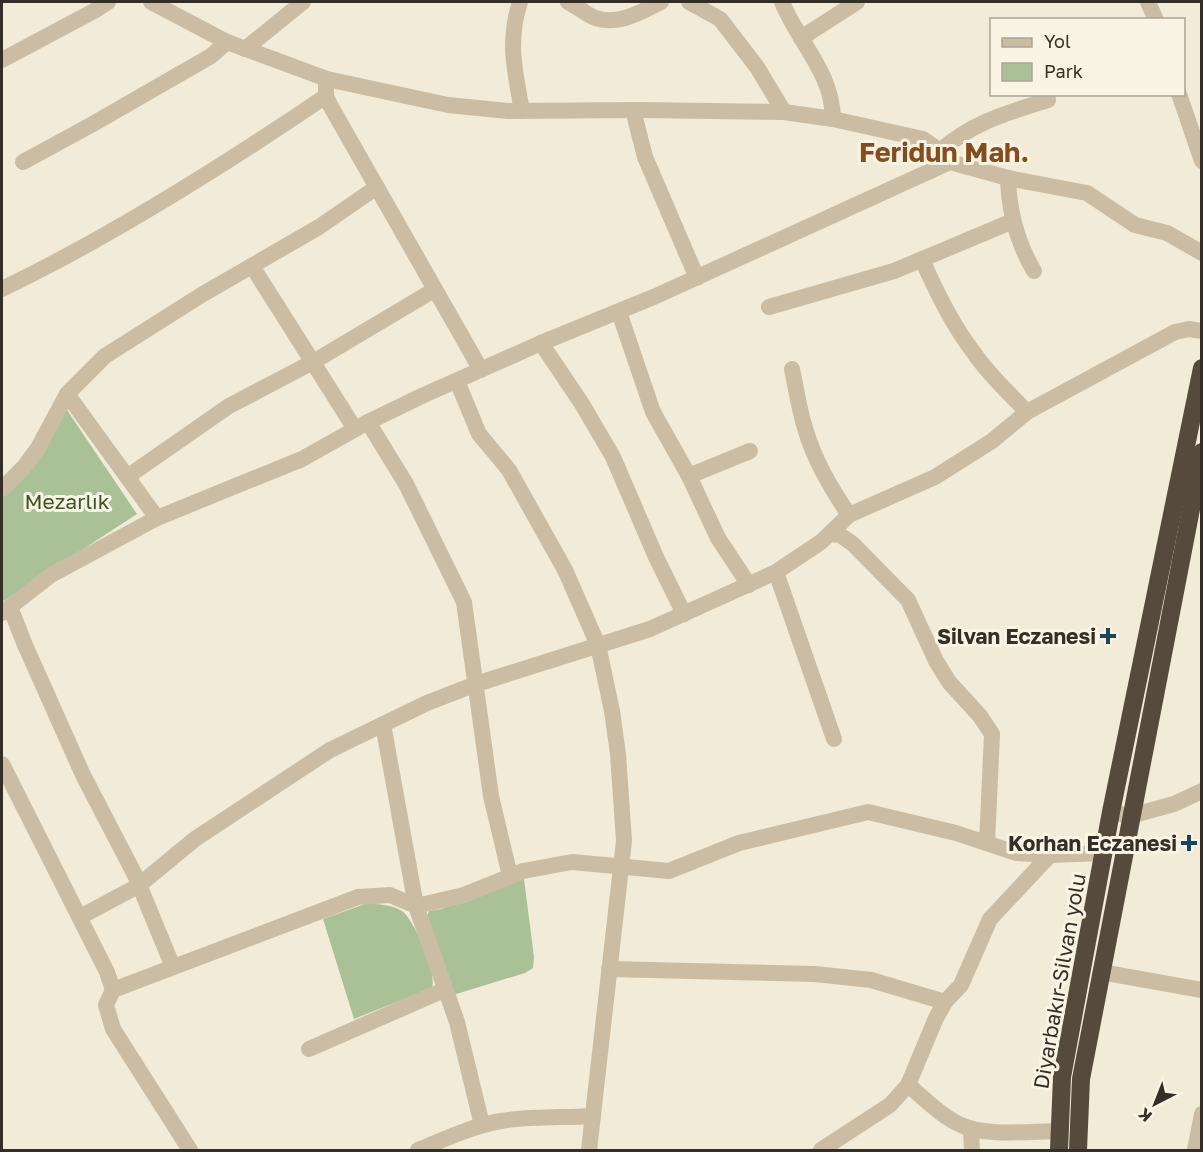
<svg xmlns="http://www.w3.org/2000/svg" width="1203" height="1152" font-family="'Golos Text',sans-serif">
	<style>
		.green { fill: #aac197 }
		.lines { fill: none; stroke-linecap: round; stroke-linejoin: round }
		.minor { stroke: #cabda3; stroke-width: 16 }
		.highway { stroke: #564a3c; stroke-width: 18 }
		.poi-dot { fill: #1a4758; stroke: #faf4e4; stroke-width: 2 }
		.labels { text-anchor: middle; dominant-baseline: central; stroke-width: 6; stroke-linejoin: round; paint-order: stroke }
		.park-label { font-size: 21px; fill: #3b5428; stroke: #faf4e4 }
		.poi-label { font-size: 21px; font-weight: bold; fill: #352e26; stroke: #faf4e4; text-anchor: end }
		.street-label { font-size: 21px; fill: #352e26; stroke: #faf4e4 }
		.district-label { font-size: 27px; font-weight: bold; fill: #874c1c; stroke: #faf4e4 }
	</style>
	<rect width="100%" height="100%" fill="#f2ebd8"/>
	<g class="green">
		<polygon points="67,410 137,514 2,602 2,495"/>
		<polygon points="524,879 534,957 533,968 525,973 453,995 427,917 429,911 441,909"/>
		<path d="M365,904C377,904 391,904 402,911C415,921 437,973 432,988L354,1019L323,919Z"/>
	</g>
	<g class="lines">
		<g class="minor">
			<polyline points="151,2 227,42 327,79 448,105 508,111 640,110 784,112 833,119 923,139 940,151 950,162"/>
			<path d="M520,2C507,42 515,71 522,111"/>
			<path d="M568,2C576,6 585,13 593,17C616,27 641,12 661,2"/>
			<polyline points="689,2 720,19 757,67 784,112"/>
			<path d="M782,2C799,44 832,71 833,119"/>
			<polyline points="1148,2 1156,20"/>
			<polyline points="801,38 857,2"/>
			<polyline points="245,49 303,2"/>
			<polyline points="2,60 94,11 108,2"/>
			<polyline points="326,85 326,96 330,105 481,370"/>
			<polyline points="1179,94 1202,161"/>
			<polyline points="633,110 645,157 697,278"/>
			<path d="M940,151C973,122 1007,113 1048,100"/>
			<polyline points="23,162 91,125 211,56 227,42"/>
			<path d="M1008,178C1009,212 1017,242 1034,271"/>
			<path d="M922,259C936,292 952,324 974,353C989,375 1009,393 1027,412"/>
			<polyline points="252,266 355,429"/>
			<path d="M2,289C114,235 223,166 326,96"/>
			<polyline points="769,307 894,271 1013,221"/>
			<polyline points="619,312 653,412 689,476 718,538 749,585"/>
			<polyline points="541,343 582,404 613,457 656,557 684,614"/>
			<path d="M792,369C796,388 799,409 805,428C814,460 831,488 849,515"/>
			<polyline points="457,381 479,434 509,470 565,570 598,645 612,711 618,754 624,841 589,1150"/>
			<polyline points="67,394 157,518"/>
			<polyline points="368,422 406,484 464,602 491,796 510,876"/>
			<polyline points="689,476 750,451"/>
			<polyline points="127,477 229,406 313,362 434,290"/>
			<polyline points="2,489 24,467 38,448 67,394 105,356 203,294 319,227 377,187"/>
			<polyline points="830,534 840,535 853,544 908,600 936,661 949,682 980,716 992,734 987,843"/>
			<polyline points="776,572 834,739"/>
			<polyline points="10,607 25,645 83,775 135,875 173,967"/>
			<polyline points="2,613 51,575 157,518 302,459 368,422 424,395 541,343 656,296 950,162 1008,178 1087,193 1135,225 1167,233 1202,253"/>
			<polyline points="383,724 416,906 457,1022 482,1125"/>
			<polyline points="2,764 107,972 113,990 106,1005 113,1029 190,1150"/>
			<polyline points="1111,812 1130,816 1174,804 1202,791"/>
			<polyline points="80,917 138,886 195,839 330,750 427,703 476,684 650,629 776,572 821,542 849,515 935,477 992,441 1027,412 1175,332 1189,329 1202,331"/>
			<polyline points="609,969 815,974 871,980 945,1002"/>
			<polyline points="1101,972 1202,990"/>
			<polyline points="113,990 358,897 390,895 416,906 464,895 523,871 572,862 669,871 739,843 868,812 956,833 1016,853 1050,855 1104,853"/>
			<polyline points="309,1049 444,990"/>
			<path d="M908,1085C924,1098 941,1116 961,1125C985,1137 1032,1131 1060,1131"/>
			<polyline points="971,1129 972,1150"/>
			<path d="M418,1150C445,1139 472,1126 501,1121C531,1116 562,1118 593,1116"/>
			<polyline points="821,1150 890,1105 908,1085 936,1018 945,1002 961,985 990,919 1050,855"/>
			<polyline points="1195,1150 1202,1114"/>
		</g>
		<g class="highway">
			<polyline points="1059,1150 1062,1077 1111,812 1202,368"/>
			<polyline points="1078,1150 1081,1079 1202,452"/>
		</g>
	</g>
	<g class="poi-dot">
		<path d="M1105 627h6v6h6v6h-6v6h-6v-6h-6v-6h6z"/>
		<path d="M1186 834h6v6h6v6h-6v6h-6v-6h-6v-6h6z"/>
	</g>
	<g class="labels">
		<g class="park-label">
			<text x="67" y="501">Mezarlık</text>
		</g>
		<g class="poi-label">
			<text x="1096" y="636">Silvan Eczanesi</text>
			<text x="1177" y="843">Korhan Eczanesi</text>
		</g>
		<g class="street-label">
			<text transform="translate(1059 981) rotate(-80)">Diyarbakır-Silvan yolu</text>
		</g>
		<g class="district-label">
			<text x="944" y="152">Feridun Mah.</text>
		</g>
	</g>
	<rect width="1203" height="1152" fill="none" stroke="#352e26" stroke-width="6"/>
	<rect x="990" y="18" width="195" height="78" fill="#faf4e4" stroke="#aba598" stroke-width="1.5"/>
	<rect x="1002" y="38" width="30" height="9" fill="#cabda3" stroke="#aba598" stroke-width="1.5"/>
	<text x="1044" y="48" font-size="18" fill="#352e26">Yol</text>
	<rect x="1002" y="63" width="30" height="18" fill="#aac197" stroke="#aba598" stroke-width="1.5"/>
	<text x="1044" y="78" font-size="18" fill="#352e26">Park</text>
	<g transform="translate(1155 1104) rotate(222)" stroke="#faf4e4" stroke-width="4.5" paint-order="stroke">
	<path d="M0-4.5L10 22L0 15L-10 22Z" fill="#352e26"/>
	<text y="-9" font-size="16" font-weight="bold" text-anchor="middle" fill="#352e26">K</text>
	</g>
</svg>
